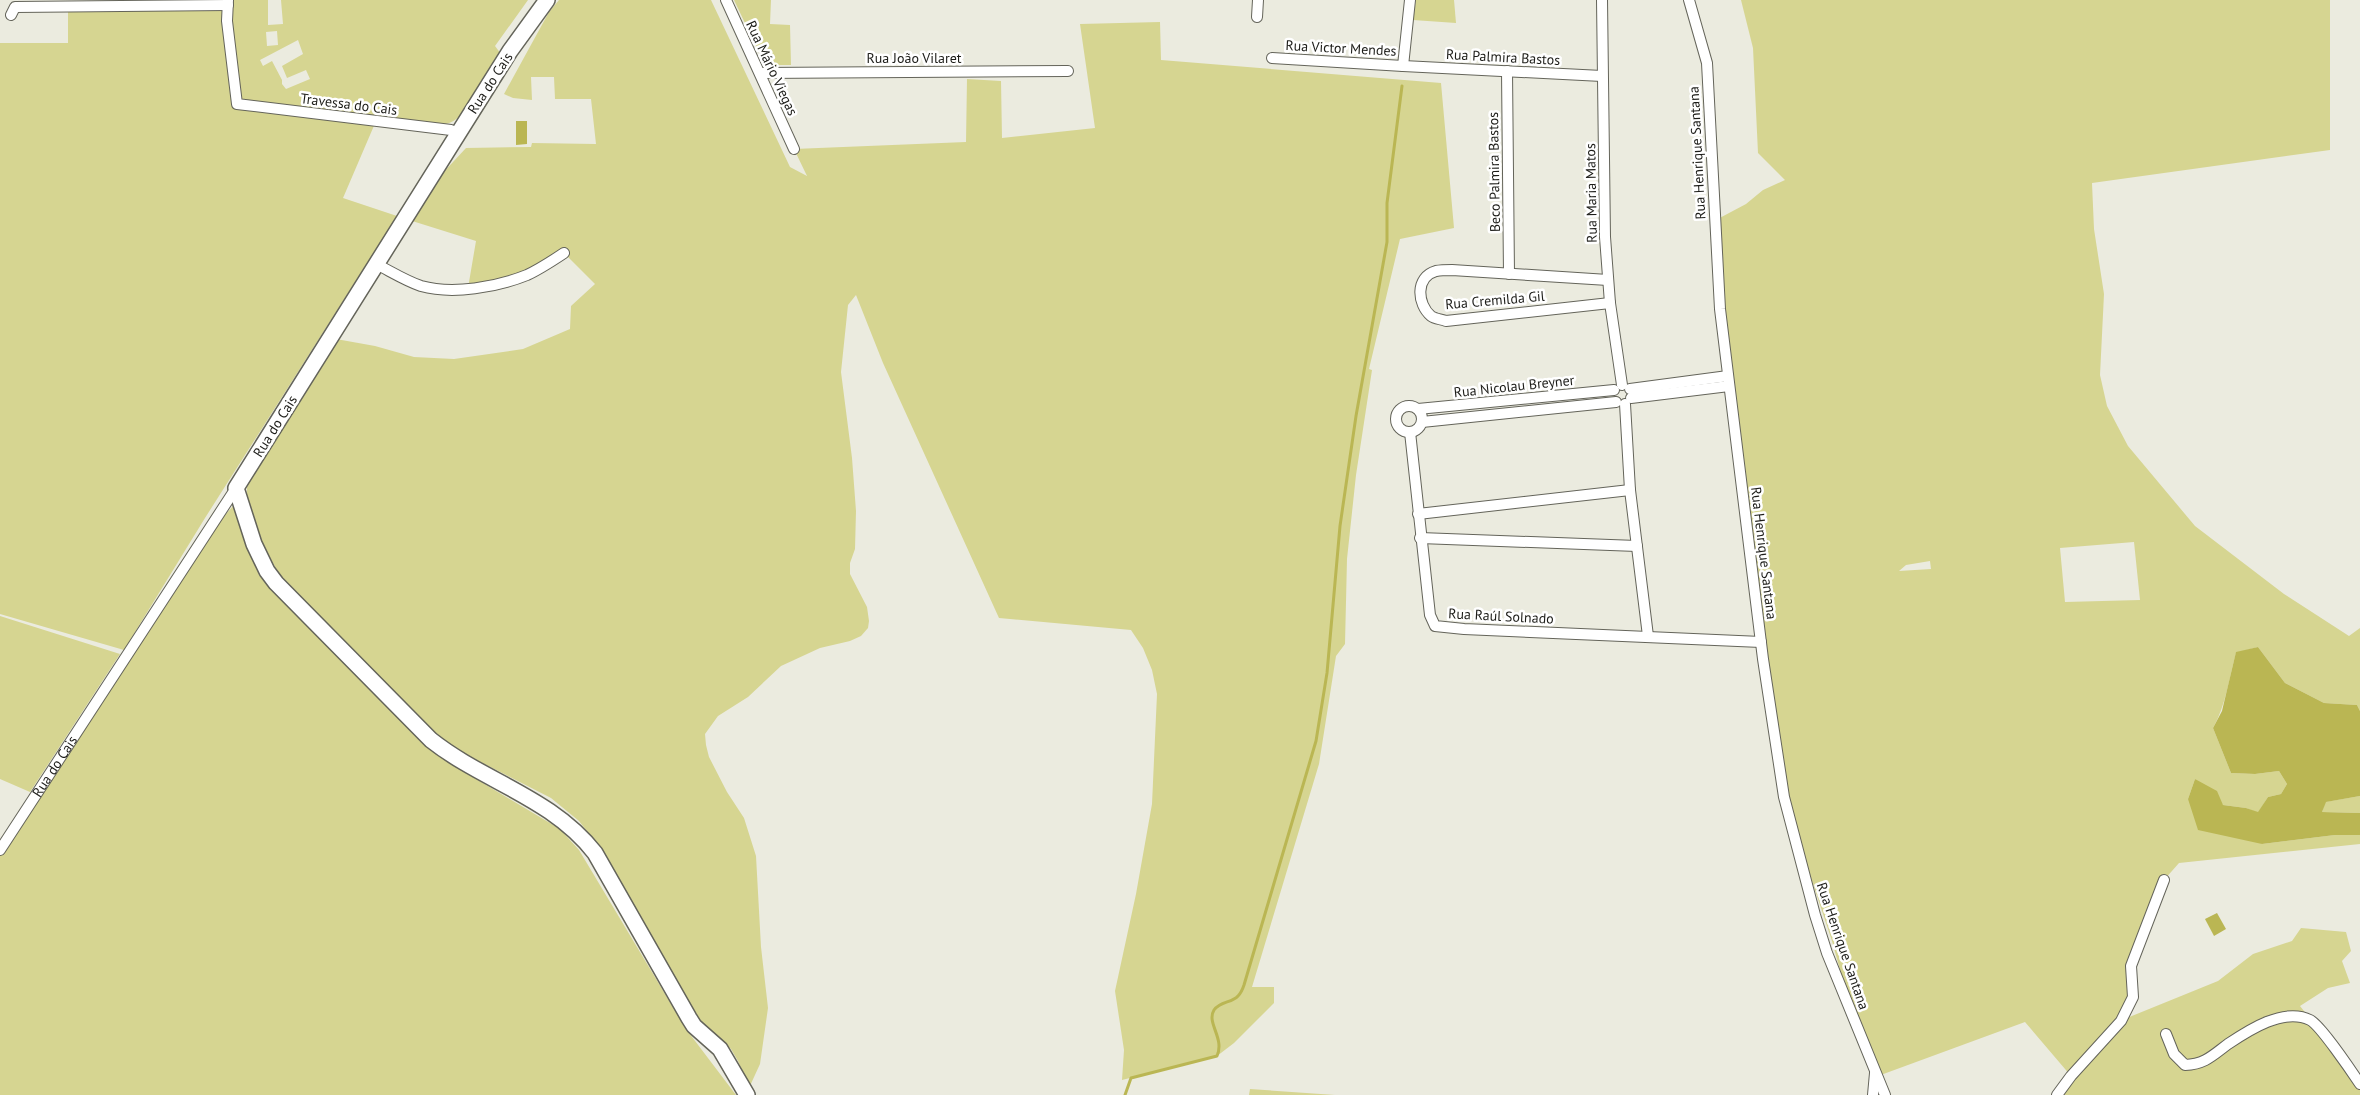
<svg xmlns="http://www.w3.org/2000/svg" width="2360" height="1095" font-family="'PT Sans',sans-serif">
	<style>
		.green { fill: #d6d591; fill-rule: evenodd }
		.water { fill: #bab653 }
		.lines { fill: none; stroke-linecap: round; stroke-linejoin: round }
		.stream { stroke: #bab653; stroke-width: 3 }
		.street-casing { stroke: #64645a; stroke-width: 12 }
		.secondary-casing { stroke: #64645a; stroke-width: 18 }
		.street { stroke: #fff; stroke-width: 10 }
		.secondary { stroke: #fff; stroke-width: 15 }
		.labels { text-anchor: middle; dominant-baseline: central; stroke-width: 5; stroke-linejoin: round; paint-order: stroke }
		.street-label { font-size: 14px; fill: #1c1c18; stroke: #fff }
	</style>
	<rect width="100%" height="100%" fill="#ebebdf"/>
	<g class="green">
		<path d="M228,0H268V25L283,24L281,0H528L495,46L501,54C489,73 468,121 445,124C429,127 394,122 376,121L343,198L397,216L205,518L124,650L0,614V43H68V6ZM277,31L278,45L267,46L266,32ZM298,40L303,54L282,66L287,78L306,70L310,79L286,89L282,84V80L272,61L263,66L260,60Z"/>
		<path d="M559,0H711L790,167L807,176L794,149L966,142L967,79L1001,81L1002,138L1095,128L1080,24L1160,22L1161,60L1441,83L1454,228L1400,239L1369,369L1372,370L1356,475L1347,559L1345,644L1336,656L1319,764L1252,987H1274V1003L1234,1043L1217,1056L1122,1080L1124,1050L1115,991L1136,894L1152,804L1157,694L1152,670L1143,648L1131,630L999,618L883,363L856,295L848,305L841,372L852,458L856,511L855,549L850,563V574L867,607L869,621L868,628L861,636L850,641L820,648L781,666L748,697L718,716L705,734L706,745L709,757L727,792L744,818L756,856L761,947L768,1008L760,1064L749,1088L738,1061L731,1049L703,1024L689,1008L607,857L579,821L551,798L459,751L434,732L279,574C266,550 241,508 248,481L336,339L375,346L414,357L454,359L523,349L570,329L571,306L595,284L564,253L542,267L468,288L476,241L409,220L440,176L466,148L531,147L532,143L596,144L591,99H555L554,77H531L532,100L513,98L504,94L549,12Z"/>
		<polygon points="734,0 771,0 770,24 790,25 791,65 765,65"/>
		<polygon points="1416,0 1454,0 1456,23 1413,20"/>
		<path d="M1741,0H2330V150L2092,183L2094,229L2104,294L2100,375L2107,406L2128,446L2195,526L2284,594L2349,636L2360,628V711L2357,705L2324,703L2285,683L2258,647L2236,653C2229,678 2226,705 2213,728L2231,773L2255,774L2279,771L2287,784L2281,794L2268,797L2258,813L2246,808L2223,805L2195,779L2188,799L2262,844L2335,835H2360V844L2179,863L2164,880L2131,966L2133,997L2122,1020L2218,981L2253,954L2292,941L2301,928L2346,932L2351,951L2342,961L2350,983L2328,988L2300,1006L2360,1082V1095H2057L2071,1076L2025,1022L1878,1076L1885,1095H1873L1875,1072L1855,1024L1832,941L1784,797L1714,221L1746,204L1763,190L1785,180L1758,153L1753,48ZM2134,542L2140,600L2065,602L2060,548ZM1930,561L1931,569L1899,571L1906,565Z"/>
		<polygon points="234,505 259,575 270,589 415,734 446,761 560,829 579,850 686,1029 736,1095 0,1095 0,846 134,653 215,526"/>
		<polygon points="0,616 120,654 30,792 0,779"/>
		<polygon points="2360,796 2360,813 2322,812 2325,802"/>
		<polygon points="1250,1089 1335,1095 1249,1095"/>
	</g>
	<g class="water">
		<polygon points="516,121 527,121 527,144 516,145"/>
		<polygon points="2258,647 2285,683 2324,703 2357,705 2360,711 2360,796 2326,802 2322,812 2360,813 2360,835 2335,835 2262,844 2198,830 2188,799 2195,779 2217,791 2223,805 2246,808 2258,812 2268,797 2281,794 2287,784 2279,771 2255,774 2231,773 2213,728 2222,711 2236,652"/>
		<polygon points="2217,913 2226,929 2214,936 2205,919"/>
	</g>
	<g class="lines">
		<path class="stream" d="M1125,1095L1131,1078L1217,1056C1225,1038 1206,1023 1214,1010C1220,1001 1232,1003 1238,996C1241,993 1243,988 1244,985L1316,741L1327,673L1340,526L1356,416L1387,242V203L1402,86"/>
		<defs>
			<g id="street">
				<polyline points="228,0 227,21 237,104 451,130 458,133"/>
				<polyline points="726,0 794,149"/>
				<polyline points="1602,0 1605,237 1610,303 1622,385"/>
				<polyline points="1689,0 1707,63 1720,309 1763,659 1784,797 1815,915 1827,953 1885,1095"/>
				<polyline points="11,15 15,7 228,5"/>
				<polyline points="1257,17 1258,0"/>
				<polyline points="1272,58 1403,66 1410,0"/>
				<polyline points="1403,66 1602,76"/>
				<polyline points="1507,71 1509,274"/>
				<polyline points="760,73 1068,71"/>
				<path d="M376,264C390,271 406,281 421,286C453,295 497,287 527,275C540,269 552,261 564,253"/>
				<path d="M1608,280L1452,270C1447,270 1441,270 1436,271C1415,277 1417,304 1431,316C1435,319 1441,319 1446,321L1610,303"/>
				<polyline points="1630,389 1728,376"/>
				<polyline points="1631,398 1729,386"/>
				<polyline points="1625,404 1630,490 1648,636"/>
				<circle cx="1409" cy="419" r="13"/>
				<polyline points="1418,409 1614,390"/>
				<polyline points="1422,422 1616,402"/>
				<polyline points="1410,432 1430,615 1435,626 1464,629 1761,642"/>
				<polyline points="1418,514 1630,490"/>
				<polyline points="1420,538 1637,546"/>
				<path id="s1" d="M0,850L236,488"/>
				<path d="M2166,1034L2174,1054L2185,1065C2205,1064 2212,1056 2228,1044C2249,1030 2284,1007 2310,1020C2320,1025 2352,1072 2360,1084"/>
				<polyline points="1873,1095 1875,1073"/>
				<polyline points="2057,1095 2071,1076 2121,1021 2133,997 2131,966 2164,880"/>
			</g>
			<path id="secondary" d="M547,0L510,51L236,488L254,544L267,571L276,583L431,740C484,782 551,797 595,853L689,1018L694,1026L720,1049L747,1095"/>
		</defs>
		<use href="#street" class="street-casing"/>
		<use href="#secondary" class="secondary-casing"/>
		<use href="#street" class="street"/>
		<use href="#secondary" class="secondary"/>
	</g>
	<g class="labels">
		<g class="street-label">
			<text transform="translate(1341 48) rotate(3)">Rua Victor Mendes</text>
			<text transform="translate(1503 57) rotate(3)">Rua Palmira Bastos</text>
			<text x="914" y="58">Rua João Vilaret</text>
			<text transform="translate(772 68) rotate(65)">Rua Mário Viegas</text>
			<text transform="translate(490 83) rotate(-57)">Rua do Cais</text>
			<text transform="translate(349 104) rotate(7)">Travessa do Cais</text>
			<text transform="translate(1697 153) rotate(-93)">Rua Henrique Santana</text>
			<text transform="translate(1494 172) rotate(-91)">Beco Palmira Bastos</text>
			<text transform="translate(1591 193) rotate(-91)">Rua Maria Matos</text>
			<text transform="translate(1495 300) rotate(-5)">Rua Cremilda Gil</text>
			<text transform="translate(1514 386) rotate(-6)">Rua Nicolau Breyner</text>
			<text transform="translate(275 426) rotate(-58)">Rua do Cais</text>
			<text transform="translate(1764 553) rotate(83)">Rua Henrique Santana</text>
			<text transform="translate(1501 616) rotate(3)">Rua Raúl Solnado</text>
			<text stroke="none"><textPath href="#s1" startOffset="100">Rua do Cais</textPath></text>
			<text transform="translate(1843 946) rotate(71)">Rua Henrique Santana</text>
		</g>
	</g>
</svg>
